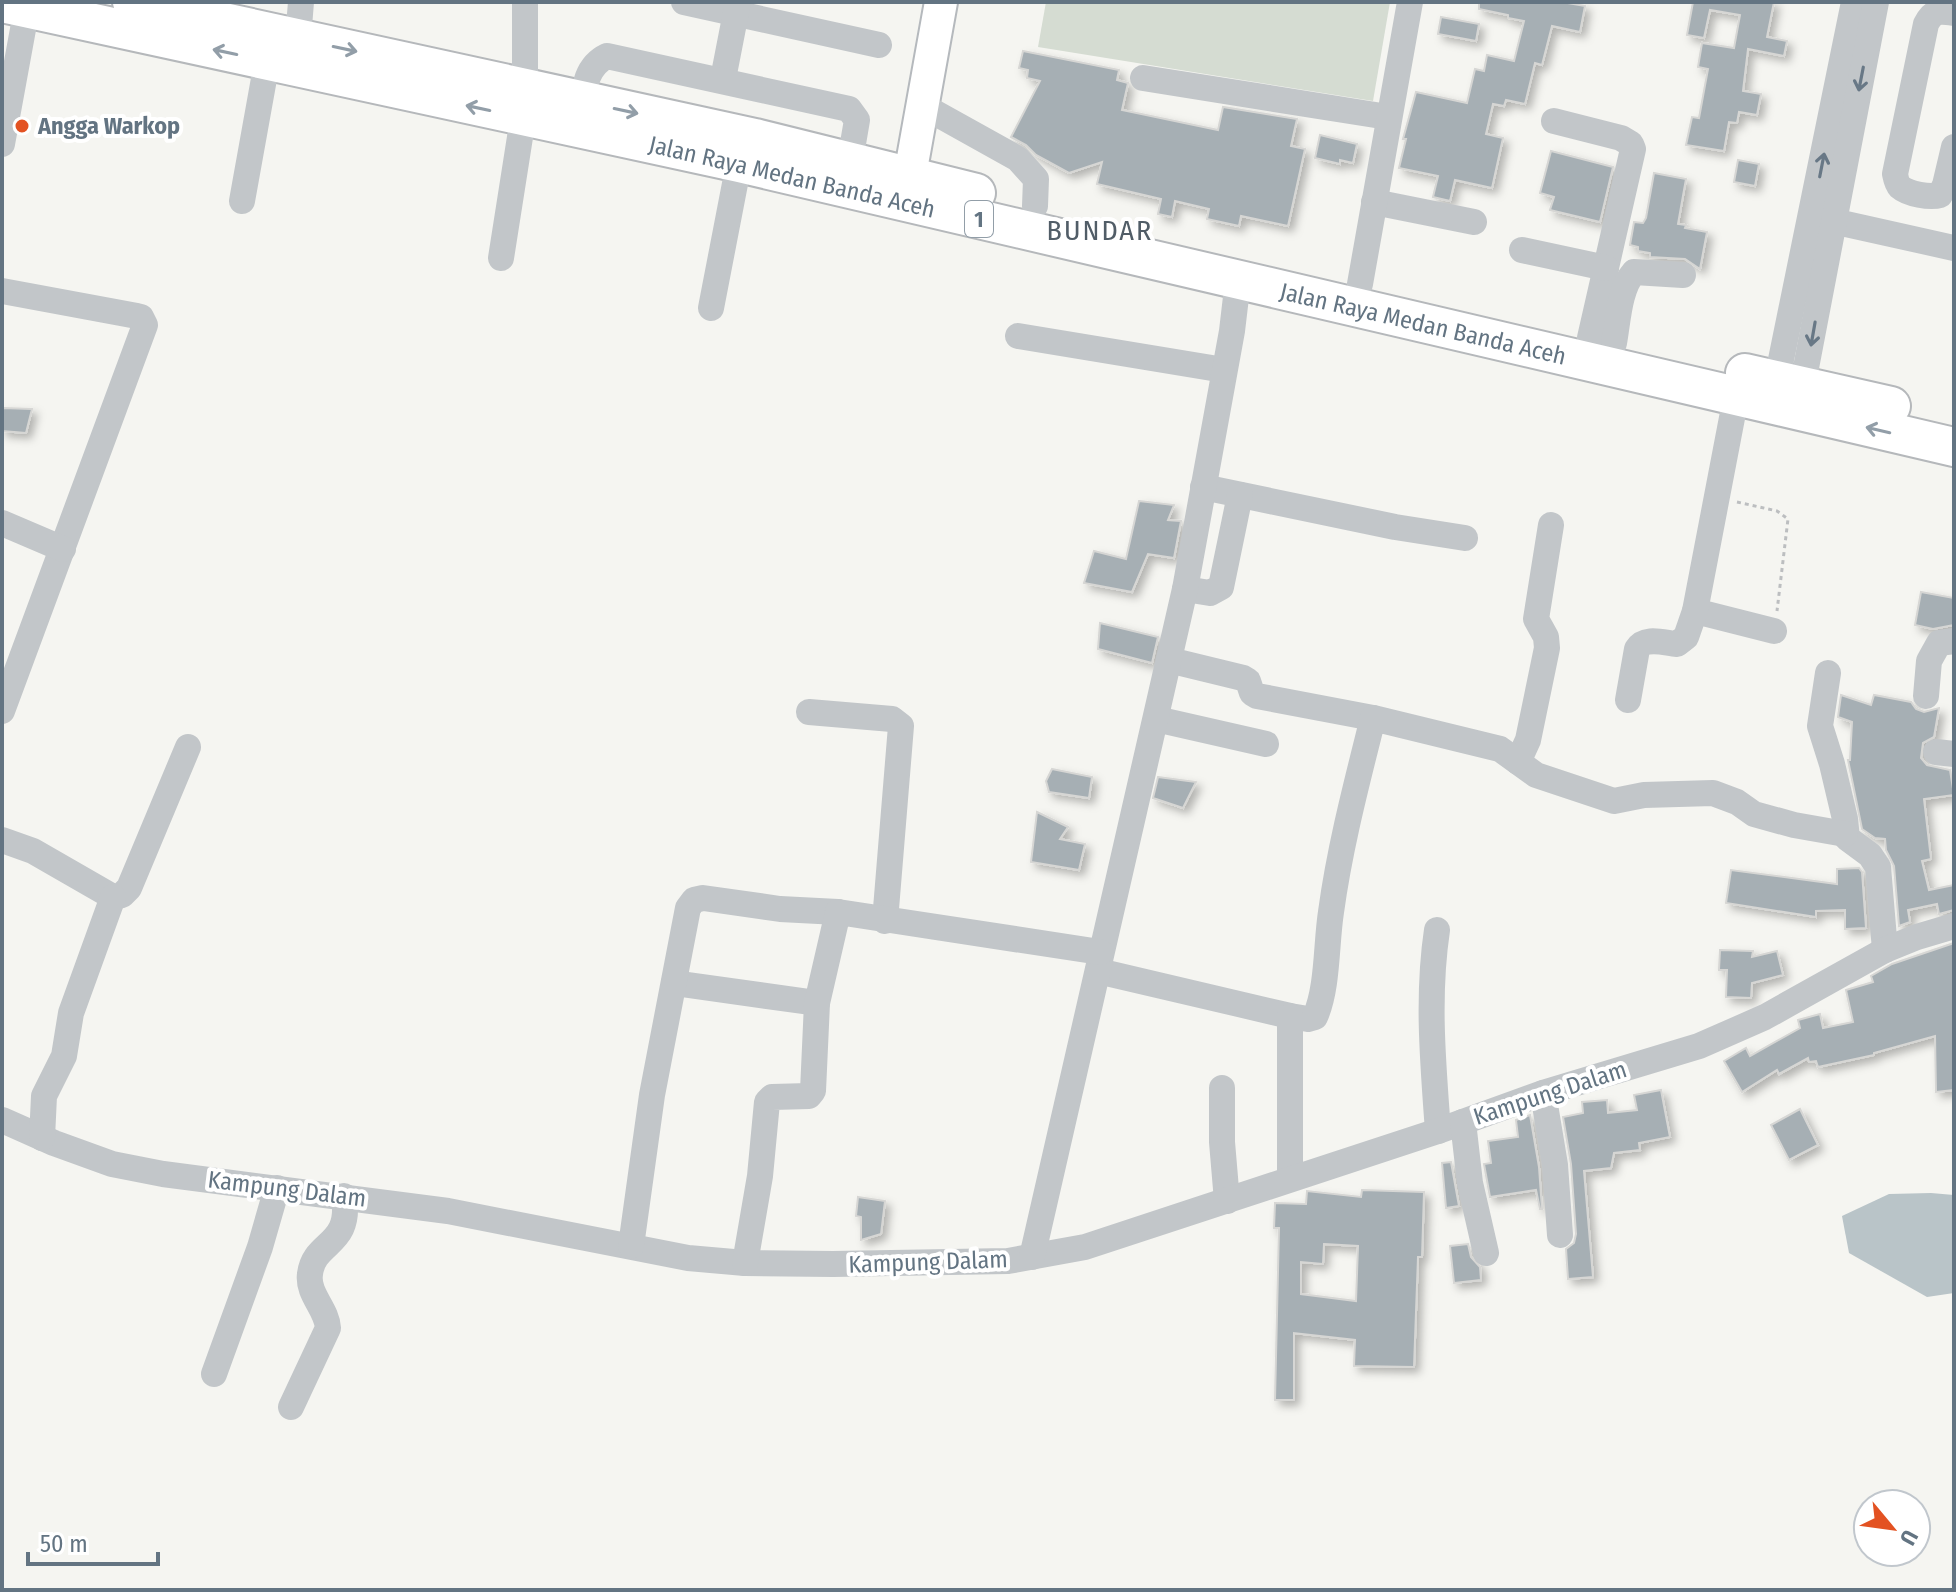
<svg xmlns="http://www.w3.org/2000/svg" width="1956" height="1592" font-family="'Fira Sans Condensed',sans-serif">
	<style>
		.green { fill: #d5dcd2 }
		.water { fill: #b9c4c8 }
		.building { fill: #a6afb4; stroke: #d6d6d4; stroke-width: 2; fill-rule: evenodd; filter: url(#shadow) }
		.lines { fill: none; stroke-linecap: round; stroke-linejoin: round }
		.major-casing { stroke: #b5b9bd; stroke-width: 36 }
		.highway-casing { stroke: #b5b8bb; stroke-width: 42 }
		.path { stroke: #bcbec0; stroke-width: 3; stroke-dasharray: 4 4; stroke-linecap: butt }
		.minor { stroke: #c2c6c9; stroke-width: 26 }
		.major { stroke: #fff; stroke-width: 32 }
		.highway { stroke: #fff; stroke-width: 38 }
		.oneway { stroke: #929ea8 }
		.oneway2 { stroke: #687886 }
		.poi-dot { fill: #e35222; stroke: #fff; stroke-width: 3 }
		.labels { text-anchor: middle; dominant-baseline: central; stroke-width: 8; stroke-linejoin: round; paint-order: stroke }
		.shield { fill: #fff; stroke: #929ea8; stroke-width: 2 }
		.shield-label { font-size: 22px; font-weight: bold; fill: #637482 }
		.poi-label { font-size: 24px; font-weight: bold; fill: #637482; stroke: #fff; text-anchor: start }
		.street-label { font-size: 24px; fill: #637482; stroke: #fff }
		.quarter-label { font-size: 28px; letter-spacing: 2px; fill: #515d67; stroke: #fff }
	</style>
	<defs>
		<filter id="shadow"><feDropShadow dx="5" dy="5" stdDeviation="4" flood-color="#0004"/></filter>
	</defs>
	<rect width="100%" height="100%" fill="#f5f5f1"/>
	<polygon class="green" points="1046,2 1390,2 1373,101 1038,47"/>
	<polygon class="water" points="1931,1193 1954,1195 1954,1293 1927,1297 1849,1253 1842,1216 1889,1194"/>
	<g class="building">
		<polygon points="1479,2 1562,2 1585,6 1580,32 1552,26 1542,65 1535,63 1525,104 1506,100 1504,106 1493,104 1486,134 1503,138 1492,188 1455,180 1450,201 1433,197 1438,176 1399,168 1406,139 1403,139 1416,92 1467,103 1475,69 1484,71 1487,55 1514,61 1524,21 1508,18 1508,15 1479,9"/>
		<polygon points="1693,2 1774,2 1767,37 1787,41 1784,56 1748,49 1743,91 1761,94 1757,115 1739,112 1737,123 1729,122 1724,151 1686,145 1692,117 1699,118 1708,69 1698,67 1702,43 1734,48 1740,15 1710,10 1704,38 1687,35"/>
		<polygon points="1441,17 1479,24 1476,41 1438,34"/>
		<polygon points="1023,51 1119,70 1117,80 1128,83 1122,110 1218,130 1223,107 1297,119 1291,146 1305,149 1288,226 1241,216 1239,226 1207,219 1209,209 1175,201 1172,217 1158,214 1161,199 1097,184 1102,162 1069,173 1036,155 1026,145 1011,137 1040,81 1027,78 1028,70 1019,68"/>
		<polygon points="1320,135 1357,144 1353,163 1340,160 1340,164 1315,158"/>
		<polygon points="1551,151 1613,167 1600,222 1550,210 1554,197 1540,193"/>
		<polygon points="1738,160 1759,164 1755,186 1734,182"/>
		<polygon points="1654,173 1686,179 1678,224 1686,225 1685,228 1707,232 1700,269 1685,259 1650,257 1650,253 1638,251 1638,247 1630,245 1634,222 1643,223 1646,218"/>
		<polygon points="2,408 32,409 26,433 2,431"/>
		<polygon points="1139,501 1174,505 1168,520 1181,521 1174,558 1148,554 1132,592 1084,583 1094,551 1126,559"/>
		<polygon points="1921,592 1954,598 1954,625 1933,629 1915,625"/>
		<polygon points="1100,623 1158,637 1152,663 1098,649"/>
		<polygon points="1841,695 1871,705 1874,695 1911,702 1916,709 1924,712 1939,708 1934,737 1923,743 1921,758 1927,765 1950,770 1954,795 1924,799 1931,859 1922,861 1929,890 1954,885 1954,910 1939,914 1937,904 1908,910 1910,922 1899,926 1894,866 1886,850 1885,839 1875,838 1862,829 1848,760 1850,760 1852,722 1838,717"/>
		<polygon points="1052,769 1092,777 1089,798 1049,792 1046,781"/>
		<polygon points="1158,777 1196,782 1183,808 1153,798"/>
		<polygon points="1037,812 1068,827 1060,839 1085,844 1079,870 1031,862"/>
		<polygon points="1859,868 1862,872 1866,928 1845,929 1845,910 1816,911 1816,917 1726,903 1731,870 1837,884 1837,869"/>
		<polygon points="1954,943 1954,1090 1936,1092 1935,1036 1874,1053 1874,1055 1818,1067 1816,1061 1809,1062 1808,1058 1779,1074 1777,1070 1742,1092 1724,1061 1746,1048 1750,1056 1800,1028 1798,1020 1820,1014 1823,1028 1853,1022 1846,990 1873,982 1871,976 1892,964"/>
		<polygon points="1720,950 1753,951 1752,957 1777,951 1783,975 1752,983 1751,998 1726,997 1727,970 1719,970"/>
		<polygon points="1661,1090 1670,1137 1639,1143 1640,1150 1614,1153 1611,1168 1584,1171 1593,1277 1568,1279 1566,1249 1574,1243 1576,1234 1571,1164 1563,1117 1583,1113 1582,1102 1607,1100 1608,1113 1637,1110 1634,1095"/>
		<polygon points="1800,1109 1818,1145 1789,1160 1771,1125"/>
		<polygon points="1530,1115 1539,1167 1542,1209 1540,1209 1536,1190 1490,1197 1484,1164 1491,1163 1488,1141 1518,1137 1516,1120"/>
		<polygon points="1451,1162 1459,1206 1446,1208 1442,1163"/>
		<path d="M1362,1190L1424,1192L1422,1257H1418L1414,1367L1354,1366L1355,1340L1294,1333V1400H1275L1279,1228H1274L1275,1203L1306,1204L1307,1191L1361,1197ZM1324,1244L1358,1246L1356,1301L1301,1294V1262L1323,1264Z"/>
		<polygon points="858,1197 885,1201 881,1234 861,1240 861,1217 856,1216"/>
		<polygon points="1468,1244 1471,1257 1480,1267 1481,1280 1454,1283 1450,1246"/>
	</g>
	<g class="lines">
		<defs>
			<polyline id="major" points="910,175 941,2"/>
			<g id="highway">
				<polyline points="132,2 755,138 976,193"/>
				<polyline points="2,3 739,163 1954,447"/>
				<polyline points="1745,373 1891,406"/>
			</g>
		</defs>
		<use href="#major" class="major-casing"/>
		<use href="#highway" class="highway-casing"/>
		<polyline class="path" points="1737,502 1777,511 1788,519 1777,611"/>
		<g class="minor">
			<polyline points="525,2 525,89"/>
			<polyline points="684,2 879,45"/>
			<path d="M1954,13C1939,11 1933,10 1926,24L1895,174C1896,179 1897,184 1900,187C1908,194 1930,198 1940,195L1945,185L1954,147"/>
			<polyline points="298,39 301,2"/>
			<polyline points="1143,78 1388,117"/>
			<polyline points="723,79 738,2"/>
			<polyline points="923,106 1018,159 1036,179 1035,206"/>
			<path d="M581,115C584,92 584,67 607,56L849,109L857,120L850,161"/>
			<polyline points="1554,121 1621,138 1631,144 1633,149 1590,338"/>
			<polyline points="2,144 28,2"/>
			<polyline points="242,201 267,62"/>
			<polyline points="1374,202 1474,222"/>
			<polyline points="1819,218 1954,248"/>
			<polyline points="1522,250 1606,268"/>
			<polyline points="501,258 523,118"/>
			<polyline points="1360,284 1410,2"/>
			<polyline points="2,291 137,316 141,317 145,325 2,711"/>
			<polyline points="711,308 739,163"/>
			<polyline points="1018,336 1224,370"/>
			<path d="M1614,343C1618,321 1619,289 1634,272L1683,275"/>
			<polyline points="1774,394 1854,2"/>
			<polyline points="1800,399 1876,2"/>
			<polyline points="1203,487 1395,527 1465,538"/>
			<polyline points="2,523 63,549"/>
			<polyline points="1185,589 1210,593 1221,587 1240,495"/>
			<polyline points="1695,611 1774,631"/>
			<polyline points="1169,660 1243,678 1248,681 1252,693 1257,696 1373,718"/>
			<polyline points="1828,673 1820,726 1832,764 1845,819 1847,838 1870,855 1878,867 1885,950"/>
			<polyline points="1926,696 1929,661 1939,643 1954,641"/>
			<path d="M1628,700L1637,649C1645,636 1664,643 1677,644L1686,637L1695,611L1736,397"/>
			<polyline points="809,712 892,719 901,726 885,921"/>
			<polyline points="1156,719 1266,744"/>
			<polyline points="1936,752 1954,754"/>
			<polyline points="1518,762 1528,740 1547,648 1546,637 1536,619 1551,525"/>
			<polyline points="2,840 33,851 113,897 122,895 129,888 188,747"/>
			<path d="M1437,930C1427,997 1433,1063 1438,1131"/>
			<path d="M1098,971L1290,1016L1308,1019L1315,1017C1328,988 1326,944 1331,912C1340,846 1357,782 1373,718L1500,749L1536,775L1614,801L1644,795L1713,793L1737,802L1754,814L1794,825L1845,834"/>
			<polyline points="674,983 817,1003"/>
			<polyline points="1290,1016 1290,1178"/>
			<polyline points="1222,1088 1222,1142 1227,1201"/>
			<polyline points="1543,1093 1555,1165 1560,1235"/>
			<polyline points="2,1120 54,1143 112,1164 163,1174 448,1211 688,1258 745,1263 833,1264 1008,1261 1085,1247 1438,1131 1543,1093 1699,1046 1765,1017 1885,950 1917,937 1954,926"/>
			<polyline points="1463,1122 1470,1183 1486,1253"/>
			<polyline points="42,1138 44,1096 64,1056 71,1013 113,897"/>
			<polyline points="631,1246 652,1095 688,908 694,900 703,898 780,909 838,912"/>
			<polyline points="1032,1257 1185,589 1232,331 1238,280"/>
			<polyline points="745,1263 760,1176 767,1102 772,1097 809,1096 813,1091 817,1003 838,912 1100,952"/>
			<polyline points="214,1374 260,1247 277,1188"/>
			<path d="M291,1407L328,1328C327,1309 307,1294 310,1274C314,1240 352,1247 344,1196"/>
		</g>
		<use href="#major" class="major"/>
		<use href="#highway" class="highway"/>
	</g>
	<defs><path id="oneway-shaft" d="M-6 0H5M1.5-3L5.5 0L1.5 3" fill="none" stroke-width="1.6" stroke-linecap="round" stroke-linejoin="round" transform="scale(2)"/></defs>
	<g class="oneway">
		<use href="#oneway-shaft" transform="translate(345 49) rotate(12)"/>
		<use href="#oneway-shaft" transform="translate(225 52) rotate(-168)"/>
		<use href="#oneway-shaft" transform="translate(478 108) rotate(-168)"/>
		<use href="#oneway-shaft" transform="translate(626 111) rotate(12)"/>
		<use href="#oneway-shaft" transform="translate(1878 430) rotate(-167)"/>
	</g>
	<g class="oneway2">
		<use href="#oneway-shaft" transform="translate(1861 79) rotate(101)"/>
		<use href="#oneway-shaft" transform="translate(1822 165) rotate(-79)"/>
		<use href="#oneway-shaft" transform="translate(1813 334) rotate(100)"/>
	</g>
	<circle class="poi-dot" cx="22" cy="126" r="8"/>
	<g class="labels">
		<rect class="shield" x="965" y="201" width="28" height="36" rx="6"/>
		<g class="shield-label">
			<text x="979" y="219">1</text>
		</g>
		<g class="poi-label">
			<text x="38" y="126">Angga Warkop</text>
		</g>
		<g class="street-label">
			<text transform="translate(792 177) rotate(13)">Jalan Raya Medan Banda Aceh</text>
			<text transform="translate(1423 324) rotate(13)">Jalan Raya Medan Banda Aceh</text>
			<text transform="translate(1550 1093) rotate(-18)">Kampung Dalam</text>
			<text transform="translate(287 1189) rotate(7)">Kampung Dalam</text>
			<text transform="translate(928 1262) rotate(-2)">Kampung Dalam</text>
		</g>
		<g class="quarter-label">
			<text x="1100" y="230">BUNDAR</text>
		</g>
	</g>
	<rect width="1956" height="1592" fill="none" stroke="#637482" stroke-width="8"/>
	<g transform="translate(1892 1528) rotate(119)"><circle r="38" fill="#ffffff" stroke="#c1c7cd" stroke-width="2"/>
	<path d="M0-6L14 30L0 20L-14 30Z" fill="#e35222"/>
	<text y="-12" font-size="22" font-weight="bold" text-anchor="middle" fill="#637482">U</text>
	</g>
	<path d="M28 1552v12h130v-12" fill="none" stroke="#637482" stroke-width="4"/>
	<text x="40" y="1552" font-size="24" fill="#637482" stroke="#ffffff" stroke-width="6" paint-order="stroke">50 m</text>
</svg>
